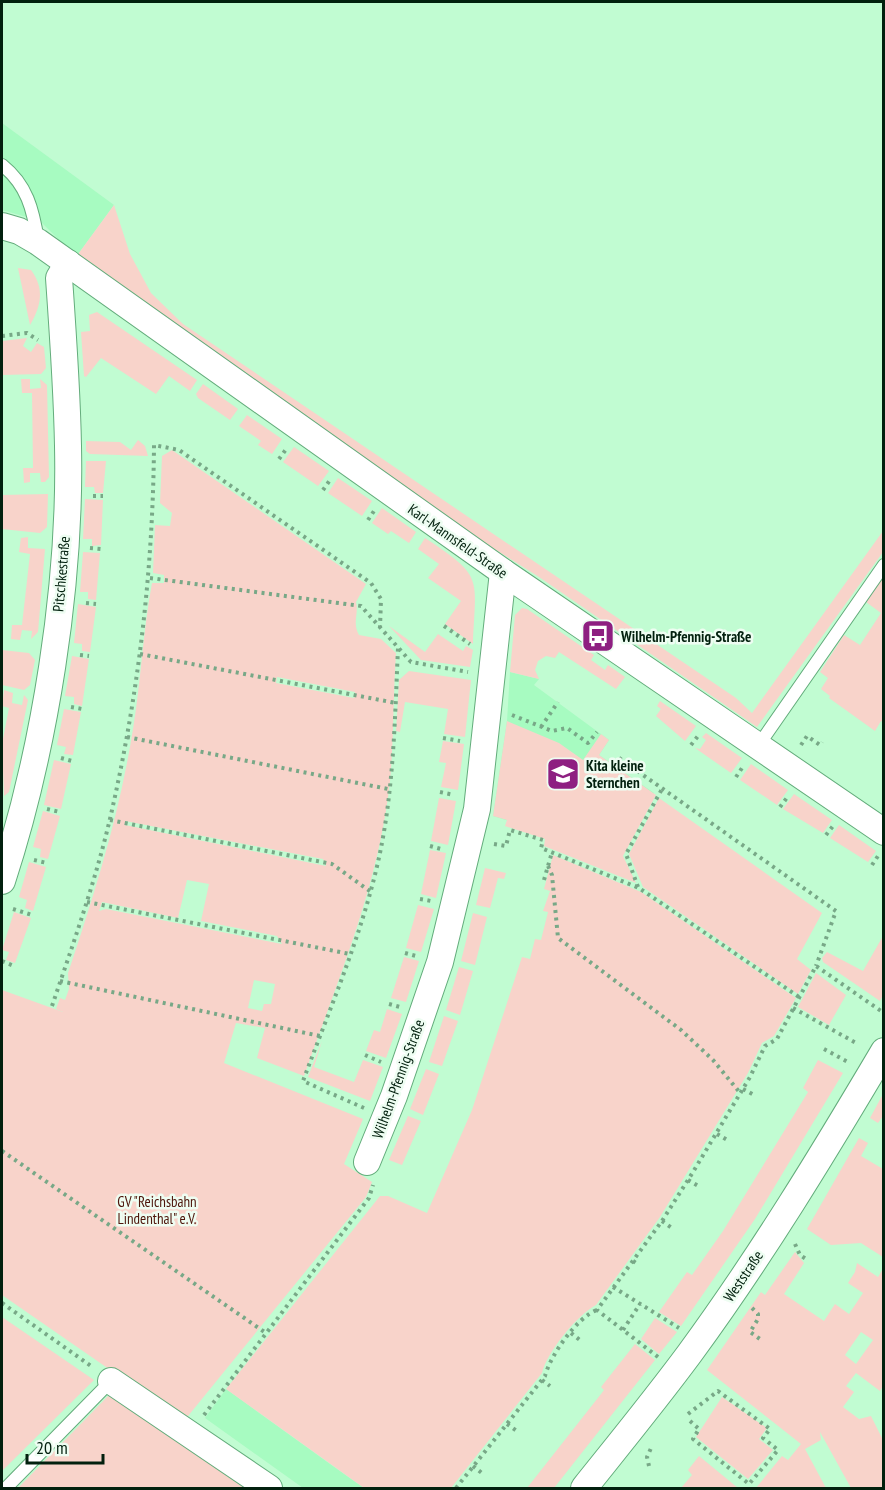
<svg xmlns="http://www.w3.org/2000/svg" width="885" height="1490" font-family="'PT Sans Narrow',sans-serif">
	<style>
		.built { fill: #a7fbc1 }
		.green { fill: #f8d3ca; fill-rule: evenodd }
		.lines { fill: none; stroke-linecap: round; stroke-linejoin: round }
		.service-casing { stroke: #63ac7b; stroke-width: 14 }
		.minor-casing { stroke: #63ac7b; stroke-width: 28 }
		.path { stroke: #78a887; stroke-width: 4; stroke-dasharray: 3 4.5; stroke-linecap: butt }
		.service { stroke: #fff; stroke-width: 12 }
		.minor { stroke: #fff; stroke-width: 26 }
		.labels { text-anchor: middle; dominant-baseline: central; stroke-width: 5; stroke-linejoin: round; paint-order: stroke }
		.street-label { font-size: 15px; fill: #02200e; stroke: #eefdf2 }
		.poi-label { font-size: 15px; font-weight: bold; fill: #02200e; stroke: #eefdf2; text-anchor: start }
		.park-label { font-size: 15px; fill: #4e160b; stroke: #eefdf2 }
	</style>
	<rect width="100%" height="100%" fill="#c1fcd2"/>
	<g class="built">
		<polygon points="2,123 114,205 76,257 40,221 2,210"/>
		<polygon points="510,672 539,679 534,685 609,740 599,755 654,793 620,856 493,816 507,721"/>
		<polygon points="226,1389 344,1474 364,1488 303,1488 205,1418"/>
	</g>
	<g class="green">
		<polygon points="114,205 130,254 151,293 183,324 736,698 752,713 883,531 883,552 757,727 539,577 485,543 76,257"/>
		<path d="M18,268L31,270C45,289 41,306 30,325Z"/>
		<polygon points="97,312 197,380 190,391 169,376 156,394 101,358 86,377 84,376 81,332 90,331 89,315"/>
		<polygon points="27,338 23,346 31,352 37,343 44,347 46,368 41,374 2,375 2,341"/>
		<polygon points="21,379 30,379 30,389 41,388 40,379 47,385 49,477 45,482 41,482 40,473 30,473 30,482 24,483 23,468 33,468 32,393 22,393"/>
		<polygon points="203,384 238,409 230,420 198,398 196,394"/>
		<polygon points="247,415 282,439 272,454 258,445 261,441 239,426"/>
		<polygon points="138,440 145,446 148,456 90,454 86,451 86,441 120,442 131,450"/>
		<polygon points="294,447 329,471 318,486 283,462"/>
		<path d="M172,450L366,584L356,602C359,614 352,623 359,635L381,639L396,653C393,696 394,739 390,781C379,884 338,980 304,1076L257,1058L265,1028L236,1023L224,1063L363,1119L344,1164L372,1182L366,1197L184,1421L2,1295V990L63,1012L56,1009L60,998L65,1000L69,989L68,973C95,893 120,812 133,729C141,681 143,631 152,583H164V575L153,573L155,525L170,526L172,513L160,503L162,456ZM277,677L355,692L354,698L276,683ZM125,821L323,859L326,866L125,825ZM187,880L209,884L201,921L277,936L282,944L106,909L99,911L102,902L178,918ZM254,980L275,984L271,1004H264L262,1011L248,1008Z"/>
		<polygon points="86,461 106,461 103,493 95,493 94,487 85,487"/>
		<polygon points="338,478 372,501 362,516 328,493"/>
		<polygon points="48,494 47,527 40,533 2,529 2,495"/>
		<polygon points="85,499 103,500 101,545 92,546 92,539 83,539"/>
		<polygon points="382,508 416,532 409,543 391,531 388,534 372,523"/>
		<polygon points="28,537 28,548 45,549 38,632 31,639 32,631 22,630 20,640 11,639 12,625 22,625 30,554 19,552 21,538"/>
		<path d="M425,538C484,577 476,576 473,644L445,624L461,601L428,578L439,564L418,549Z"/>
		<polygon points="83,552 100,553 96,600 88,599 88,592 80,592"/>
		<polygon points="883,576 883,722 881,721 875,731 829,698 830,696 821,689 828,678 820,672 844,635 860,645 881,613 866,602"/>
		<polygon points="78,604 96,607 90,652 82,651 82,644 74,643"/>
		<polygon points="522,608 527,609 594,655 591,660 605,670 608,665 625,677 616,689 559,652 555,658 546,656 538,661 535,670 539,679 510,672 515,615"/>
		<polygon points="389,626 425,652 438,634 463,651 466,646 473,650 470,667 421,660"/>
		<polygon points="2,650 29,653 35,660 30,685 24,690 2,685"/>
		<polygon points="72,656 89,659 82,706 74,704 74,697 65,696"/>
		<polygon points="409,671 471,680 465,737 444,734 448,709 405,702 400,732 396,731 399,680"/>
		<polygon points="4,690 13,693 12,703 22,705 24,695 28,700 9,792 4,796 2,744 9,708 2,706"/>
		<polygon points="660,701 696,726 685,741 656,716 661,709 657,706"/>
		<polygon points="64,709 81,712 73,755 64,754 66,747 57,745"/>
		<polygon points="507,721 559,743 583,760 601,734 609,740 599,755 656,795 623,856 636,883 544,846 545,839 505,826 507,820 493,816"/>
		<polygon points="706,733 742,758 731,773 695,748 700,749 706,740 702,737"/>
		<polygon points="443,741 464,744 458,790 441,787 446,763 439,762"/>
		<polygon points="54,760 71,764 61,809 44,805"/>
		<polygon points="751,764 788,790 777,805 740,780"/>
		<polygon points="794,794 832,820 823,833 783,809"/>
		<polygon points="439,798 456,801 448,845 431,841"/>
		<polygon points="659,798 822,913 797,959 811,970 798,994 643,887 629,854"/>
		<polygon points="43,811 60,816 48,859 40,857 41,849 33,847"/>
		<polygon points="839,825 876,851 868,862 830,838"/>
		<polygon points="430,850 446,853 436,898 421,894"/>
		<path d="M553,855L641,892L796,998L774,1036L762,1043L748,1073L660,1217L596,1305C577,1315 547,1352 542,1373L451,1488H364L226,1389L380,1196H388L427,1213L472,1110L522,957L530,959L535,939L541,940L548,912L543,911L550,891L544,889Z"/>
		<polygon points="29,862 46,867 33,911 25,908 27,900 19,897"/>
		<polygon points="485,868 506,873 504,879 498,878 490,908 476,905"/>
		<polygon points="418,905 434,909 421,952 406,948"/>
		<polygon points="14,912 31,918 15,963 6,960 9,952 2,950"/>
		<polygon points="473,913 487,917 475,965 461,961"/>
		<polygon points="883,936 883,995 880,1001 823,962 822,958 827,952 863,971"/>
		<polygon points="404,957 419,961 406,1002 391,998"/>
		<polygon points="459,967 473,971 460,1015 446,1010"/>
		<polygon points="816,973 846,995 829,1025 798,1007"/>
		<polygon points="387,1009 402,1014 386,1058 366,1051 374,1030 380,1032"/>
		<polygon points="444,1016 458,1021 442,1066 429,1062"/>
		<polygon points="322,1041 314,1067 354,1082 363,1060 383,1067 370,1101 308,1077"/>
		<polygon points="818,1060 843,1073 755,1219 681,1326 659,1312 687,1272 692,1275 723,1231 808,1092 803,1088"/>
		<polygon points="426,1069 439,1074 423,1115 410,1109"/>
		<polygon points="883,1094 883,1116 878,1123 870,1118"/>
		<polygon points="408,1116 421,1121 402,1165 389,1160"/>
		<polygon points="859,1138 868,1143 861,1156 883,1169 883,1257 861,1243 831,1245 807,1229"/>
		<path d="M795,1252L804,1263L784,1294L824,1321L835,1304L849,1314L863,1293L848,1283L855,1272L857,1263L878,1277L883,1269V1386L880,1391L856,1373L846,1386L854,1392L843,1407L859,1419L871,1416L883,1440V1488H851L820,1432L821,1440L805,1449L826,1488H756L782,1456L788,1460L801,1444L707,1370L761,1292L765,1295ZM861,1332L873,1340L856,1364L845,1355Z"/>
		<polygon points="2,1317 94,1380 2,1471"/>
		<polygon points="655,1318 677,1332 659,1354 641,1339"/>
		<polygon points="635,1344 655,1360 554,1488 527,1488 601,1394 604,1390 601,1387"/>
		<polygon points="113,1391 254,1488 18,1488"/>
		<polygon points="722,1397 767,1428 759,1439 773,1450 748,1479 696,1437"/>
		<polygon points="699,1456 738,1488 681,1488 692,1475 688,1470"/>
	</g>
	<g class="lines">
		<defs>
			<g id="service">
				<path d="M2,165C27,185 33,209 38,241"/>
				<polyline points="758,746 884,565"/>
				<polyline points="6,1488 111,1381"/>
			</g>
			<g id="minor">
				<polyline points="2,226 19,231 38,242 503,572 884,832"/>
				<path d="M2,881C45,749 71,585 68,446C67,390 63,334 59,278L68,263"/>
				<polyline points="367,1162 394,1096 440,962 477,809 503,572"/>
				<polyline points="111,1381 269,1488"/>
				<path d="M584,1488C620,1443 656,1399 690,1353C761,1256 823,1154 884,1051"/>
			</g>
		</defs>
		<use href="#service" class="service-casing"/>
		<use href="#minor" class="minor-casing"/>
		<g class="path">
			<polyline points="2,336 27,333 38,340"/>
			<polyline points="279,459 287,448"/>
			<polyline points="323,490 330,480"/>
			<polyline points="93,496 103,496"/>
			<polyline points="368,520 374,511"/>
			<polyline points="90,548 101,549"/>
			<polyline points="150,578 361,606 411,662 468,672"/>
			<polyline points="86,603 96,604"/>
			<polyline points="444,626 470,644"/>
			<polyline points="140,654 396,703"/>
			<polyline points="80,655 89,656"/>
			<polyline points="71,707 82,709"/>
			<polyline points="512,715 552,731 567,728 588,743 597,732"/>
			<polyline points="541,727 558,702"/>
			<polyline points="127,737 388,789"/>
			<polyline points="443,738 460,741"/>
			<polyline points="691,745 698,736"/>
			<polyline points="801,745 807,736 820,745 822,742"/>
			<polyline points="61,758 72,761"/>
			<polyline points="619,758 836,911 816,966"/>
			<polyline points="736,777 744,765"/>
			<polyline points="440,792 454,795"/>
			<polyline points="780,807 789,795"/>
			<polyline points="47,809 60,812"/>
			<polyline points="110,820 332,864 371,892"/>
			<polyline points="826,835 833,826"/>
			<polyline points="494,844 506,846 510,830 543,840 541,848 639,888 799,997"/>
			<polyline points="430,846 441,849"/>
			<polyline points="34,860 47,863"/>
			<polyline points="872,865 878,856"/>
			<polyline points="548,866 552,875 558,938 681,1030 713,1060 741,1094"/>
			<polyline points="544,880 552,852"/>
			<polyline points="638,887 626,854 662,789"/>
			<polyline points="420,899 431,901"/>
			<polyline points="87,902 350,954"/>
			<polyline points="13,909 32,915"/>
			<polyline points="405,953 416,956"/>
			<polyline points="2,961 14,966"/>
			<polyline points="60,981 320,1036"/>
			<polyline points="389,1004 400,1007"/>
			<path d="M52,1006C74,941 97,877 112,810C139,690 153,568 154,445L179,450L371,583L381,599L380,628"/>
			<polyline points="793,1008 858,1044"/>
			<polyline points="824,1049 848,1062"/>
			<polyline points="365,1055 381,1062"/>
			<polyline points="743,1089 756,1096"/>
			<path d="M364,1108L303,1081C331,1005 365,928 381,848C394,782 395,715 398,648"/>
			<polyline points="717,1134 729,1141"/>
			<polyline points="2,1151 266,1333"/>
			<polyline points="688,1180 700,1187"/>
			<polyline points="662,1221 672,1228"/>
			<polyline points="795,1244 800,1255 806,1259"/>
			<polyline points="633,1261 639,1265"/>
			<polyline points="613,1287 679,1328"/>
			<polyline points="2,1303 91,1366"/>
			<polyline points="752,1308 758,1314 758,1319 750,1332 760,1339"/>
			<polyline points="623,1330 640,1304"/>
			<polyline points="571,1333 581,1341"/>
			<polyline points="658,1357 597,1310 662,1221 693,1172 750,1077 765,1046 777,1039 816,966 884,1013"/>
			<polyline points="542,1380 550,1386"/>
			<polyline points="688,1414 718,1391 770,1429 763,1438 778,1450 749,1484 693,1439 699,1429 690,1421"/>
			<polyline points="204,1415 369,1198 373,1185"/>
			<polyline points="507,1424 517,1431"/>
			<polyline points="473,1466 483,1474"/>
			<polyline points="649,1466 647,1457 652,1446"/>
			<path d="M456,1488L545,1376C550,1356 577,1317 597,1310"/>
		</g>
		<use href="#service" class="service"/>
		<use href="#minor" class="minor"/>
	</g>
	<defs>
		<symbol id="bus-square" viewBox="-11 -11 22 22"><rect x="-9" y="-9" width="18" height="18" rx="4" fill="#8e1f81" stroke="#eefdf2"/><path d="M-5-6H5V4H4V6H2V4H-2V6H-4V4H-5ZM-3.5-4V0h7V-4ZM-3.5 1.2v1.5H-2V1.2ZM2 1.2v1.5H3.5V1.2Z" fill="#fff"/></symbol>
		<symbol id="school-square" viewBox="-11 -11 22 22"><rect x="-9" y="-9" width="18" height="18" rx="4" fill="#8e1f81" stroke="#eefdf2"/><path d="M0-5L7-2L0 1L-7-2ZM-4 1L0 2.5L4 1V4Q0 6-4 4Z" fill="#fff"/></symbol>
	</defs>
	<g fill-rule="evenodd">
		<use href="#bus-square" x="579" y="617" width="38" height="38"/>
		<use href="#school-square" x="544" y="755" width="38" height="38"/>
	</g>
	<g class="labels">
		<g class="street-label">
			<text transform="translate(458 541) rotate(35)">Karl-Mannsfeld-Straße</text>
			<text transform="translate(61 574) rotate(-85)">Pitschkestraße</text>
			<text transform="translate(398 1079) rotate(-70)">Wilhelm-Pfennig-Straße</text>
			<text transform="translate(743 1276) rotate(-56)">Weststraße</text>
		</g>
		<g class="poi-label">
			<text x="621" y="636">Wilhelm-Pfennig-Straße</text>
			<text x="586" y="765">Kita kleine<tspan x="586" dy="17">Sternchen</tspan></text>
		</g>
		<g class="park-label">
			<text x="157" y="1201">GV "Reichsbahn<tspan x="157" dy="17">Lindenthal" e.V.</tspan></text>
		</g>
	</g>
	<rect width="885" height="1490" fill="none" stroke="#02200e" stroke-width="6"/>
	<path d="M27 1454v9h76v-9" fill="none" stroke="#02200e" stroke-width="3"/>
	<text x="36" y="1454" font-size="18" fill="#02200e" stroke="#eefdf2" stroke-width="4.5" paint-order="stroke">20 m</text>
</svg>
